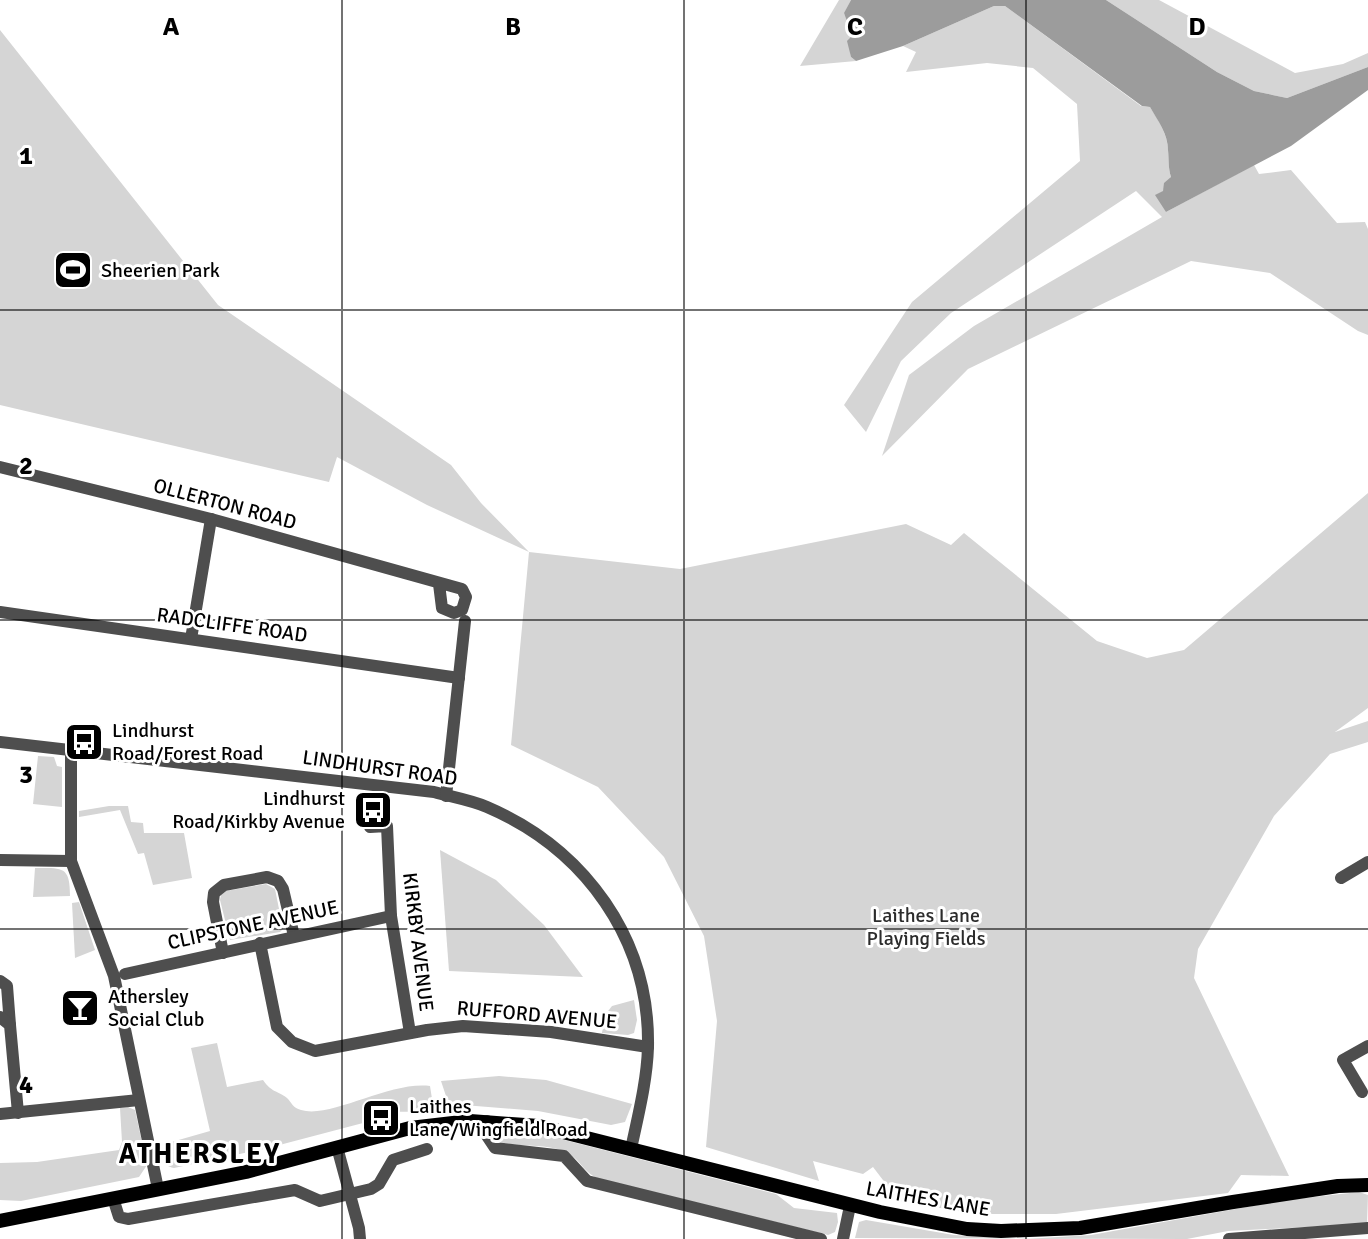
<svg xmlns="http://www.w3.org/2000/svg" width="1368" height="1239" font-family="Signika,sans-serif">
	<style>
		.green { fill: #d5d5d5 }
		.water { fill: #9c9c9c }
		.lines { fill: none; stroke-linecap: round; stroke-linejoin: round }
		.minor { stroke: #4e4e4e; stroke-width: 12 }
		.major { stroke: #000; stroke-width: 14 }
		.grid { fill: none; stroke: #000; stroke-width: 2; stroke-opacity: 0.55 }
		.labels { text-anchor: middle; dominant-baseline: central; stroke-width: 6; stroke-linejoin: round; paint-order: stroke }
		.poi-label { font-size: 20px; fill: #000; stroke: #fff; text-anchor: start }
		.street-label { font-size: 20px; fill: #000; stroke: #fff }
		.park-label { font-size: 20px; fill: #2c2c2c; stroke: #fff }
		.district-label { font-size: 28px; font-weight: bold; letter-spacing: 2px; fill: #000; stroke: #fff }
		.grid-label { font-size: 26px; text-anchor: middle; font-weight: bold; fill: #000; stroke: #fff; stroke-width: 6; stroke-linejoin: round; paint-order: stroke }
	</style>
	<rect width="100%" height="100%" fill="#fff"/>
	<g class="green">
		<path d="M839,0H851L844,14C855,20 855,23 854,35L849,39L851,57L856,61L800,66Z"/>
		<polygon points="1106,0 1159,0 1295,73 1343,64 1368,53 1368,67 1287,98 1254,91 1217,72"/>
		<path d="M994,6H1005L1141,106L1150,107C1158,120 1168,135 1168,150C1169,160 1168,167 1171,177L1163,191L1166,212L1254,165L1259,174L1291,170L1337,223L1365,222L1368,229V335L1358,331L1270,273L1191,261L968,369L882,456L909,375L974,326L1162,217L1136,191L951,313L901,361L866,432L844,405L912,302L1080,161L1077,104L1033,68L987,63L906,72L916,52L903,46Z"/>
		<polygon points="0,30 218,305 451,465 481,503 529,552 680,569 906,524 951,545 964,533 1097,641 1147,658 1184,650 1368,493 1368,708 1335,732 1368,721 1368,742 1330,754 1274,816 1198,949 1194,978 1289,1176 1241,1175 1228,1193 1056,1214 976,1214 899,1201 873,1167 863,1174 813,1161 819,1181 706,1147 717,1021 704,936 664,857 598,787 511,745 529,552 427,505 337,457 329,482 0,405"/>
		<polygon points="38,756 54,757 57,766 62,767 62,807 33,804"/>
		<polygon points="109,806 128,806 131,822 143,823 144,833 184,833 192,878 153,885 144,853 138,854 120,810 79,817 79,811"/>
		<polygon points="440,850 496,880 544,925 583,977 449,971"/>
		<path d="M35,868C63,868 70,866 70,896L33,897Z"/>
		<polygon points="266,884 275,889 283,929 280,932 230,940 220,900 221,895 226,891"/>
		<polygon points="79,902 95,950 75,958 72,903"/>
		<polygon points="634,1000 637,1020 634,1033 628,1035 602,1033 605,1015 612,1006"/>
		<path d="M217,1043L227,1087L263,1080C272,1093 277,1090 287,1098C292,1103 293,1108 301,1110C331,1119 389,1081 430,1086L433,1105C410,1120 387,1102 363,1123L268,1148L174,1168C161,1165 162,1158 161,1145L210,1131L191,1048Z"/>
		<polygon points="499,1076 546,1080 632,1104 625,1122 611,1125 538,1111 451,1104 448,1102 441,1081"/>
		<polygon points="128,1107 135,1110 147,1165 139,1177 21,1201 0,1200 0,1163 37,1162 119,1150 122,1142 120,1108"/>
		<path d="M502,1128L541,1134L776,1194L794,1208L837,1213L838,1222L835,1232L828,1235L597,1178C583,1172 579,1157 564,1151C542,1143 518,1148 496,1141V1132Z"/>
		<polygon points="1359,1192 1368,1195 1367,1224 1228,1231 1187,1239 855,1238 859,1222 866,1220 954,1235 1025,1239 1091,1235 1286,1200"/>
	</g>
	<path class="water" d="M851,0H1106L1217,72L1254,91L1287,98L1368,67V90L1291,146L1166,212L1155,195L1163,191L1164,183L1171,177C1168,167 1169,160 1168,150C1168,134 1158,121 1150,107L1142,106L1005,6H994L903,46L856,61L851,57L847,41C854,34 858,29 853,19L847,21L844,13Z"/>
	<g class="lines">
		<g class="minor">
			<polyline points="0,467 211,519 462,589 466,597 462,610 454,613 442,608 439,584"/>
			<polyline points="0,612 459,678"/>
			<polyline points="191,639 211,519"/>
			<path d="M0,742L434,792C452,797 471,800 487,807C585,849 650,939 648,1047C647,1081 638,1116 631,1149"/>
			<polyline points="71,750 71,861 114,976 158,1189"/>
			<polyline points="446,796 465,621"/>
			<polyline points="370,827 387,826 391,916 410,1033"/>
			<polyline points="0,860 71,861"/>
			<polyline points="1341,878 1368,862"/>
			<polyline points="260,943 277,1027 292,1042 315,1051 427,1030 463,1026 551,1032 648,1047"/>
			<polyline points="223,953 213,902 214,893 224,885 267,877 278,881 283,889 294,936"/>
			<polyline points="125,974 391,916"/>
			<polyline points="0,981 7,986 10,1025"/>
			<polyline points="0,1017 10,1025 18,1113"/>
			<polyline points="1362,1092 1343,1060 1368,1046"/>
			<polyline points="0,1114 139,1100"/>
			<polyline points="487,1121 487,1136 495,1148 564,1156 587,1181 821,1239"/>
			<polyline points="337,1147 359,1228 360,1239"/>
			<polyline points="113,1198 119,1217 128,1219 295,1190 320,1201 371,1189 379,1184 393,1160 427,1149"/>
			<polyline points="843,1239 850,1206"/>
			<polyline points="1229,1239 1368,1228"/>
		</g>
		<polyline class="major" points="0,1221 246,1172 410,1128 470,1121 539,1126 880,1212 967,1229 1001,1231 1080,1228 1233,1202 1338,1186 1368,1185"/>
	</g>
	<path class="grid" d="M342,0V1239M684,0V1239M1026,0V1239M0,310H1368M0,620H1368M0,929H1368"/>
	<defs>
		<symbol id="stadium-square" viewBox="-11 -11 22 22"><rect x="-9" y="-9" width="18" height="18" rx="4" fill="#000" stroke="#fff"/><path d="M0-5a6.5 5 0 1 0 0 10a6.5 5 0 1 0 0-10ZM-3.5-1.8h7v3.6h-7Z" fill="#fff"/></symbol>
		<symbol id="bus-square" viewBox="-11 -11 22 22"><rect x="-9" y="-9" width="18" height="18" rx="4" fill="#000" stroke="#fff"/><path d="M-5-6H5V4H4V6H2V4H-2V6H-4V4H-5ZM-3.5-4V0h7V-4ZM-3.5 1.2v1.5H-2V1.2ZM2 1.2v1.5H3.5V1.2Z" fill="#fff"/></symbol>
		<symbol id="bar-square" viewBox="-11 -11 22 22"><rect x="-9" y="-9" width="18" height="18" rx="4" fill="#000" stroke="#fff"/><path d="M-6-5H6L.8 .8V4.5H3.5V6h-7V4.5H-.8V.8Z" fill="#fff"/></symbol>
	</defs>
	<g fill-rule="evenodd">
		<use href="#stadium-square" x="51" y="248" width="44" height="44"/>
		<use href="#bus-square" x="62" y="720" width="44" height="44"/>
		<use href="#bus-square" x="351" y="788" width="44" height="44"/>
		<use href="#bar-square" x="58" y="986" width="44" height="44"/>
		<use href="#bus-square" x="359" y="1096" width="44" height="44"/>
	</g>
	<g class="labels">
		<g class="poi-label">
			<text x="101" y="270">Sheerien Park</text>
			<text x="112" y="730">Lindhurst<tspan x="112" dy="23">Road/Forest Road</tspan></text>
			<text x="345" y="798" text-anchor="end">Lindhurst<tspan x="345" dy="23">Road/Kirkby Avenue</tspan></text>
			<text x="108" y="996">Athersley<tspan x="108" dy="23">Social Club</tspan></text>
			<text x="409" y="1106">Laithes<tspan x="409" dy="23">Lane/Wingfield Road</tspan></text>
		</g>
		<g class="street-label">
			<text transform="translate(225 504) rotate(15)">OLLERTON ROAD</text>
			<text transform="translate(232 625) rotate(8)">RADCLIFFE ROAD</text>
			<text transform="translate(380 768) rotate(8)">LINDHURST ROAD</text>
			<text transform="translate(253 925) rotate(-12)">CLIPSTONE AVENUE</text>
			<text transform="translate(418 942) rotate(83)">KIRKBY AVENUE</text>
			<text transform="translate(537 1015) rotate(5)">RUFFORD AVENUE</text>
			<text transform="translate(928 1199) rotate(10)">LAITHES LANE</text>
		</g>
		<g class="park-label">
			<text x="926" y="915">Laithes Lane<tspan x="926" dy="23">Playing Fields</tspan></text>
		</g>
		<g class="district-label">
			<text x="200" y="1154">ATHERSLEY</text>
		</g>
	</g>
	<g class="grid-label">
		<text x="171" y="35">A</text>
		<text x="513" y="35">B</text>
		<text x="855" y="35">C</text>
		<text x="1197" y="35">D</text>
		<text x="26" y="164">1</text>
		<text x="26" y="474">2</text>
		<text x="26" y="783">3</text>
		<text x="26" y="1093">4</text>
	</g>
</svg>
